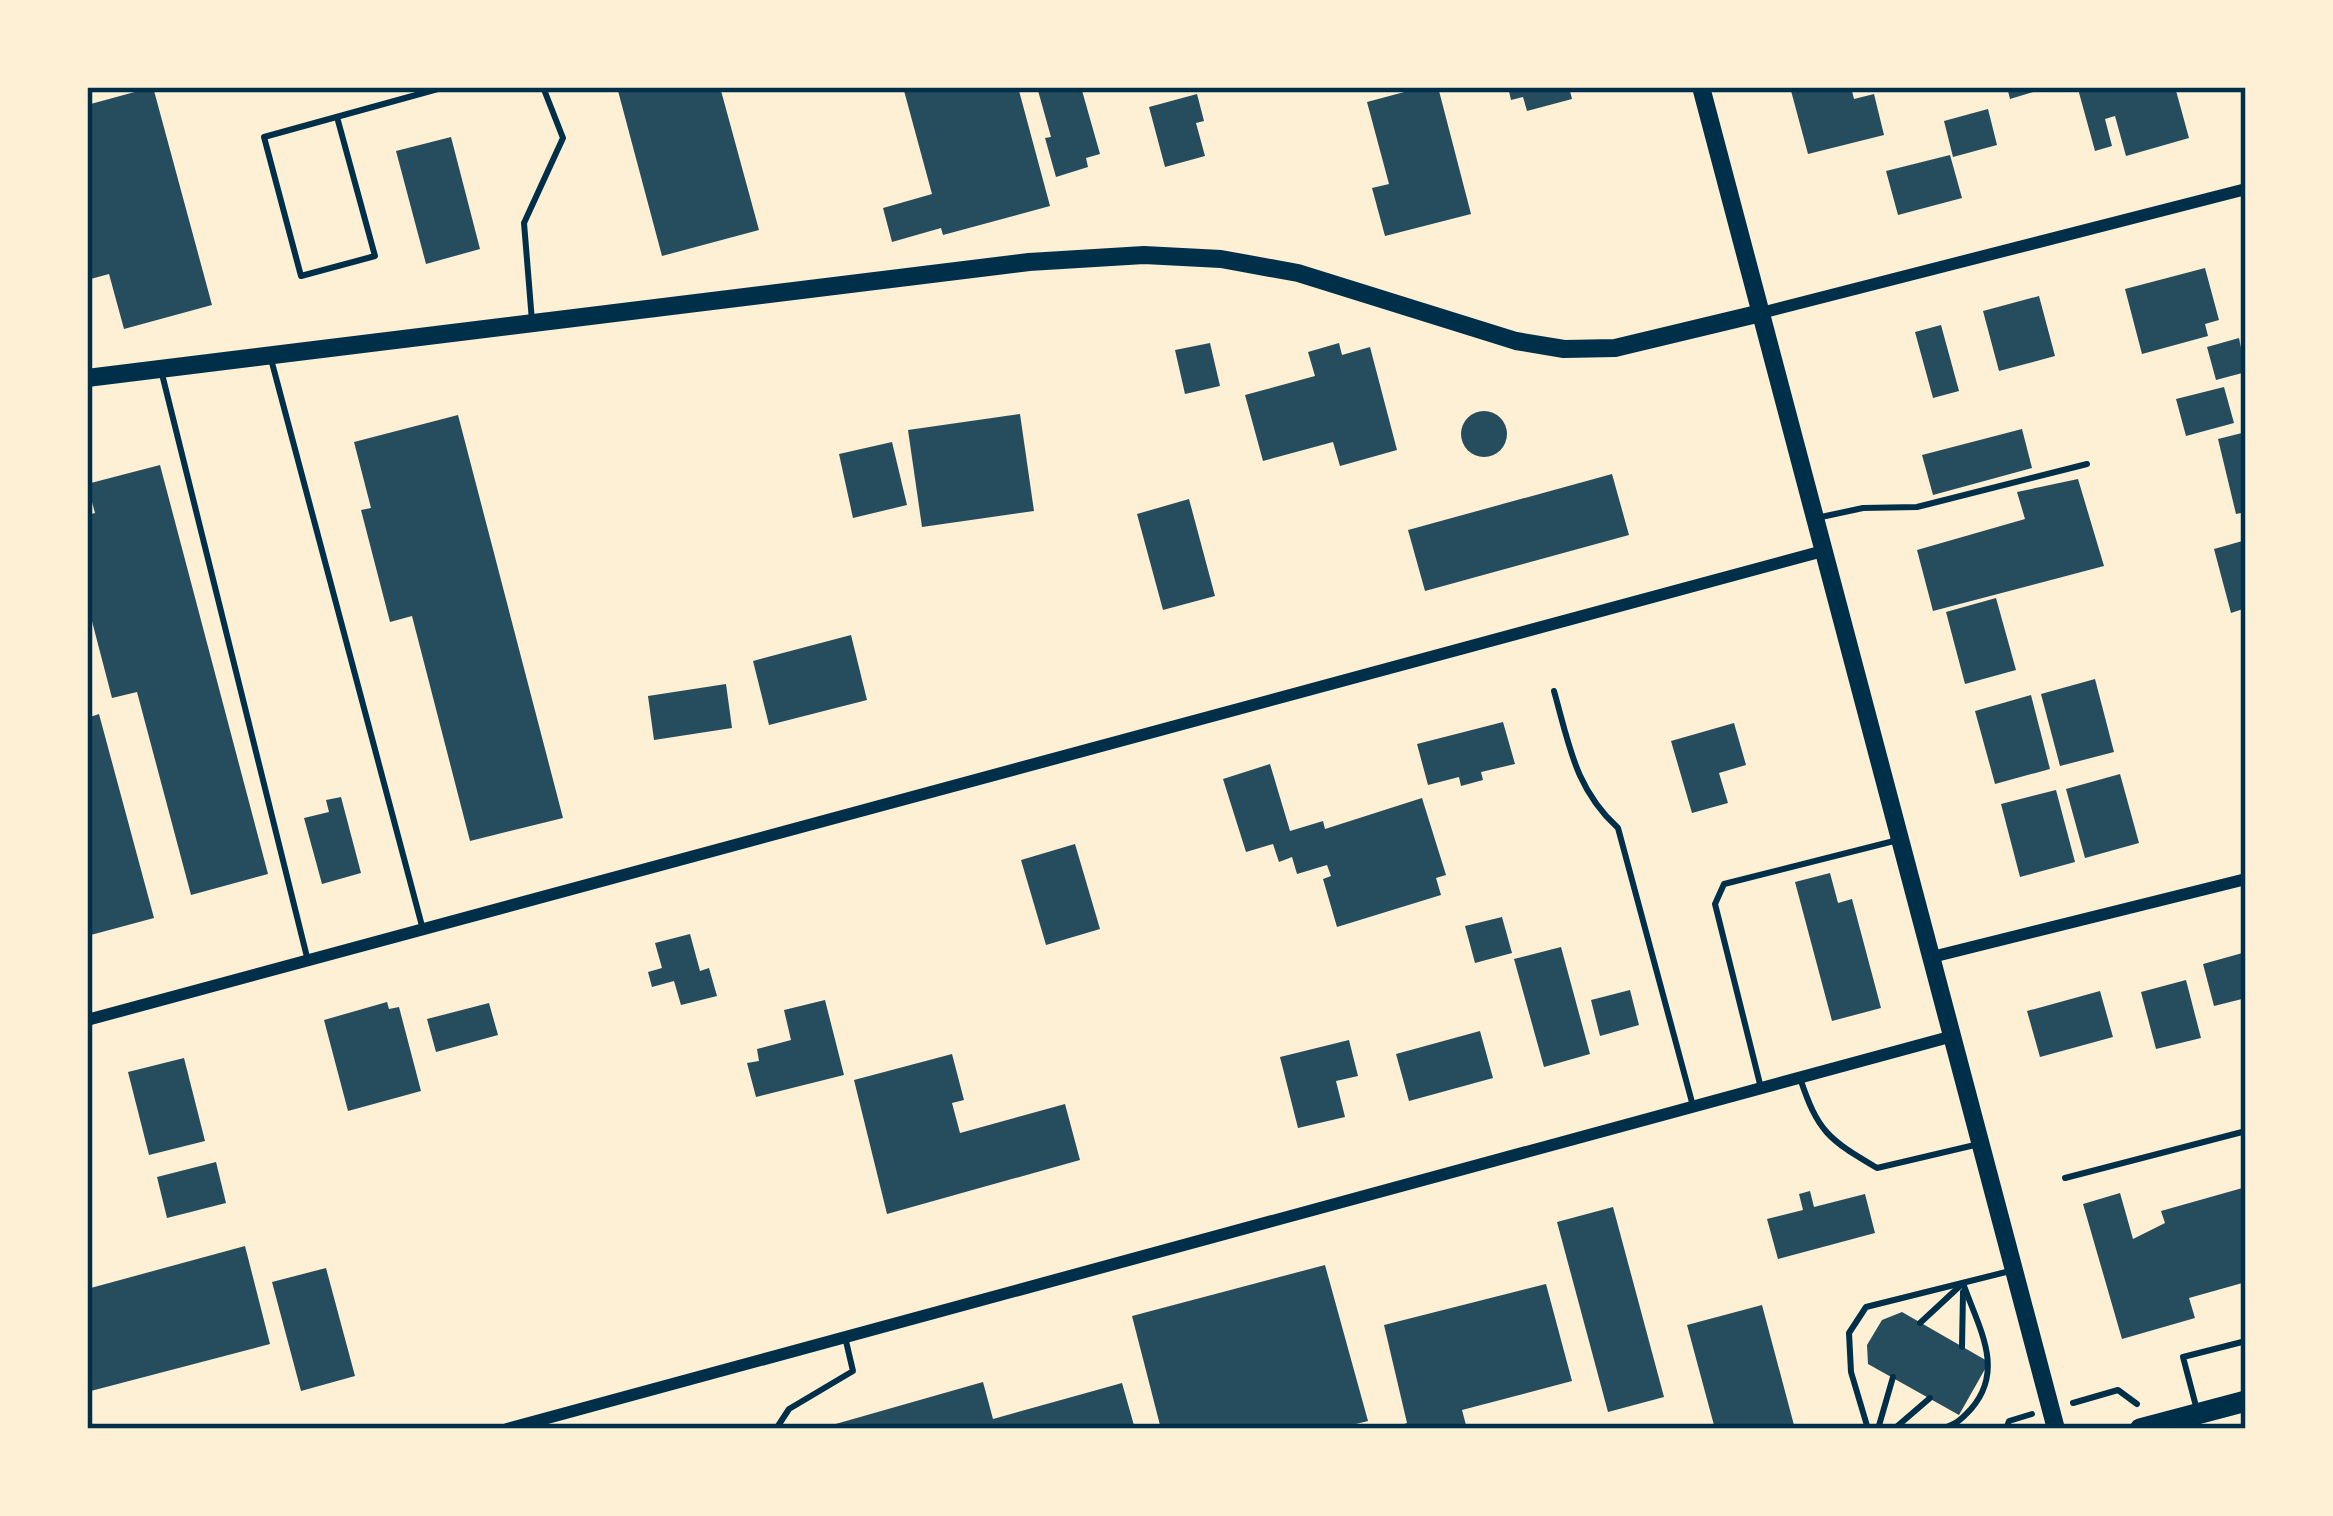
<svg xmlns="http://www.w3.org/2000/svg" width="2333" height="1516" font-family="Montserrat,sans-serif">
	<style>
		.building { fill: #264d5e }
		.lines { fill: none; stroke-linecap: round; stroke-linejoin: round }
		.path { stroke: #003049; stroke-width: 6 }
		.service { stroke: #003049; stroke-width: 6 }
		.minor { stroke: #003049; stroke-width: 12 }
		.secondary { stroke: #003049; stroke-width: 18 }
		.primary { stroke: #003049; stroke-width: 21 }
		.neatline { fill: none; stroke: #003049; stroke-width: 4.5 }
	</style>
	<rect width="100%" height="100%" fill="#fdf0d5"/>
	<g class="building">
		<polygon points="153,87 212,305 124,329 109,274 87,280 87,105"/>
		<polygon points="617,87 720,87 759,230 662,256"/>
		<polygon points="903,87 1018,87 1050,206 943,235 941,228 892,242 883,208 932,194"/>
		<polygon points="1037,87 1081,87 1100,154 1086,158 1088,167 1056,177 1045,138 1051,137"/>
		<polygon points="1423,87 1438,87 1471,214 1385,236 1372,188 1389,184 1367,102"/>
		<polygon points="1508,87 1569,87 1572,99 1527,111 1523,97 1511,100"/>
		<polygon points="1790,87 1851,87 1854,99 1874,94 1884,135 1808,154"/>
		<polygon points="2007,87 2047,87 2047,88 2010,99"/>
		<polygon points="2085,87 2175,87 2189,138 2126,156 2115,116 2105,119 2112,146 2095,151 2078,89"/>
		<polygon points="1197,94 1204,121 1196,123 1205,156 1165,167 1149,107"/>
		<polygon points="1988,109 1997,145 1953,157 1944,121"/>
		<polygon points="451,137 480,249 426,264 396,151"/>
		<polygon points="1950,155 1962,198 1898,215 1886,171"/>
		<polygon points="2205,268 2219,320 2205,324 2208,336 2142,354 2125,289"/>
		<polygon points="2039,296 2055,356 1999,371 1983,311"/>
		<polygon points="1941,325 1959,391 1933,398 1915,332"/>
		<polygon points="2239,338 2246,372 2216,380 2207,347"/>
		<polygon points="1210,343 1220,386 1185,394 1175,350"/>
		<polygon points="1339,343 1342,355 1370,347 1397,450 1340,466 1333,442 1263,461 1245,395 1315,376 1308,352"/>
		<polygon points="2224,387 2234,423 2186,436 2176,399"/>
		<circle cx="1484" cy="434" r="23"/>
		<polygon points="1020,414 1034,511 922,527 908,430"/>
		<polygon points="458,415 563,818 470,841 412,616 390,622 361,510 371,508 354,442"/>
		<polygon points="2022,429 2032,468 1933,495 1922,455"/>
		<polygon points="2246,432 2246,512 2236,514 2218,439"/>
		<polygon points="892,442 907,505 853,518 839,454"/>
		<polygon points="160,465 268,874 191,895 137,692 112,698 87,602 87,515 95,513 87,484"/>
		<polygon points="1612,474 1629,535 1425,591 1408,530"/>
		<polygon points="2078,479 2104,566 1933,611 1917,550 2025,519 2017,492"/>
		<polygon points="1189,499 1215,596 1163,610 1137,514"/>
		<polygon points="2246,540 2246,608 2231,613 2214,549"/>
		<polygon points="1996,598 2016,670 1965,684 1946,612"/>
		<polygon points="851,635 867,700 769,725 753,661"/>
		<polygon points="2095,679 2114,752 2060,766 2041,694"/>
		<polygon points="726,684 732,728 654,740 648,696"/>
		<polygon points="2031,695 2050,769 1995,784 1975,711"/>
		<polygon points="99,714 154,918 87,936 87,718"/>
		<polygon points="1503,722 1515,764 1481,772 1483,780 1461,786 1459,777 1428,785 1417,744"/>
		<polygon points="1734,723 1746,765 1719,773 1728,803 1692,813 1671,741"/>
		<polygon points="1270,764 1290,831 1323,821 1325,829 1422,798 1446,875 1436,878 1441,895 1337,927 1323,879 1331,876 1327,865 1297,874 1292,857 1279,862 1273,844 1246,852 1223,779"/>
		<polygon points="2120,774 2139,843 2085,858 2066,789"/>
		<polygon points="2056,790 2075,862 2020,877 2001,804"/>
		<polygon points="341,797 361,873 322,884 304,818 329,812 326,800"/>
		<polygon points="1075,844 1100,929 1046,945 1021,860"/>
		<polygon points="1830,873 1838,903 1852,899 1881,1008 1832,1021 1795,882"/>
		<polygon points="1502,917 1512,953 1475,963 1465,926"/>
		<polygon points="690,934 700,971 709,968 717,996 681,1005 674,981 652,987 648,972 662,968 655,943"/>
		<polygon points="1561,947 1590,1054 1544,1067 1514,959"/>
		<polygon points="2246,952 2246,998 2214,1006 2203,964"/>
		<polygon points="2186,980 2201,1038 2156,1049 2141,992"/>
		<polygon points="1630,990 1639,1025 1600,1036 1591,1000"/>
		<polygon points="2100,991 2113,1037 2040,1057 2027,1011"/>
		<polygon points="825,1000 844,1075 756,1097 747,1063 759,1061 757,1049 791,1040 784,1010"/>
		<polygon points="387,1002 389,1009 399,1007 421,1091 348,1111 324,1020"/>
		<polygon points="489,1003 498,1035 436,1052 427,1019"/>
		<polygon points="1480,1031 1493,1078 1409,1101 1396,1054"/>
		<polygon points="1349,1040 1358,1076 1336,1081 1345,1117 1298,1128 1280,1057"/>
		<polygon points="952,1054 964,1100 952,1103 960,1133 1065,1104 1080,1160 887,1214 854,1080"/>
		<polygon points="184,1058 205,1141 149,1155 128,1072"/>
		<polygon points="216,1162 226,1203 167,1218 157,1177"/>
		<polygon points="2246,1187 2246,1282 2189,1298 2195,1318 2122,1339 2083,1204 2120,1193 2133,1239 2165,1223 2161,1211"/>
		<polygon points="1810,1191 1814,1207 1865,1194 1875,1233 1778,1259 1767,1219 1803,1210 1799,1194"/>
		<polygon points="1613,1207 1664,1397 1608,1412 1557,1222"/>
		<polygon points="245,1246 270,1344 87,1392 87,1289"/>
		<polygon points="1325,1265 1368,1421 1336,1429 1161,1429 1132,1316"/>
		<polygon points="326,1268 355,1376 301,1391 272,1282"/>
		<polygon points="1546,1284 1572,1381 1462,1410 1467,1429 1390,1429 1407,1423 1384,1325"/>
		<polygon points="1762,1305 1795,1429 1715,1429 1687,1325"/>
		<polygon points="1902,1312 1989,1362 1959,1415 1868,1364 1867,1345 1882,1320"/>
		<polygon points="983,1382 993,1419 1122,1383 1135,1429 818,1429"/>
	</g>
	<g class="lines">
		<g class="path">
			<polyline points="2073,1403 2118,1390 2137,1404"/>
			<polyline points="2006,1429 2009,1421 2032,1414"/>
		</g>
		<g class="service">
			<polyline points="337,117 375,256 301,276 264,137 445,87"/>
			<polyline points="532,321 524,223 563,138 543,87"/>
			<polyline points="271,359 422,926"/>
			<polyline points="161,370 307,957"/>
			<polyline points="1821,517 1863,508 1917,507 2087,464"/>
			<path d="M1554,691C1569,744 1575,789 1618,828L1693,1106"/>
			<path d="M1800,1078C1818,1132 1828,1139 1877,1168L1979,1144"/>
			<polyline points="1761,1088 1715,904 1724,884 1894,841"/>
			<polyline points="2065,1178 2246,1131"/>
			<polyline points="1920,1323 1961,1285"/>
			<polyline points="1962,1347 1963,1292"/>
			<polyline points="2197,1410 2183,1357 2246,1341"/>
			<polyline points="776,1429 789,1409 853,1371 845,1337"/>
			<polyline points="1868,1429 1851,1372 1849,1333 1866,1307 2010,1271"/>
			<polyline points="1878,1429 1893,1377"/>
			<polyline points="1894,1429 1930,1398"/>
			<path d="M1940,1429C1955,1425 1960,1421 1971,1409C2006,1369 1978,1327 1963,1283"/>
		</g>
		<g class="minor">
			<polyline points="1761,313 2246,189"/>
			<polyline points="1932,957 2246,879"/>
			<polyline points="87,1020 1823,551"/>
			<polyline points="507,1429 1953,1036"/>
		</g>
		<g class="secondary">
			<polyline points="1701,87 2056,1429"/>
			<polyline points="87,378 1029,262 1144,255 1221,259 1298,273 1516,341 1564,349 1615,348 1761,313"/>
		</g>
		<polyline class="primary" points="2140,1429 2246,1401"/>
	</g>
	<rect width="2333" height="1516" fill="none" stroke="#fdf0d5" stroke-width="180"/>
	<rect x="90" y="90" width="2153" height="1336" class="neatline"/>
</svg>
